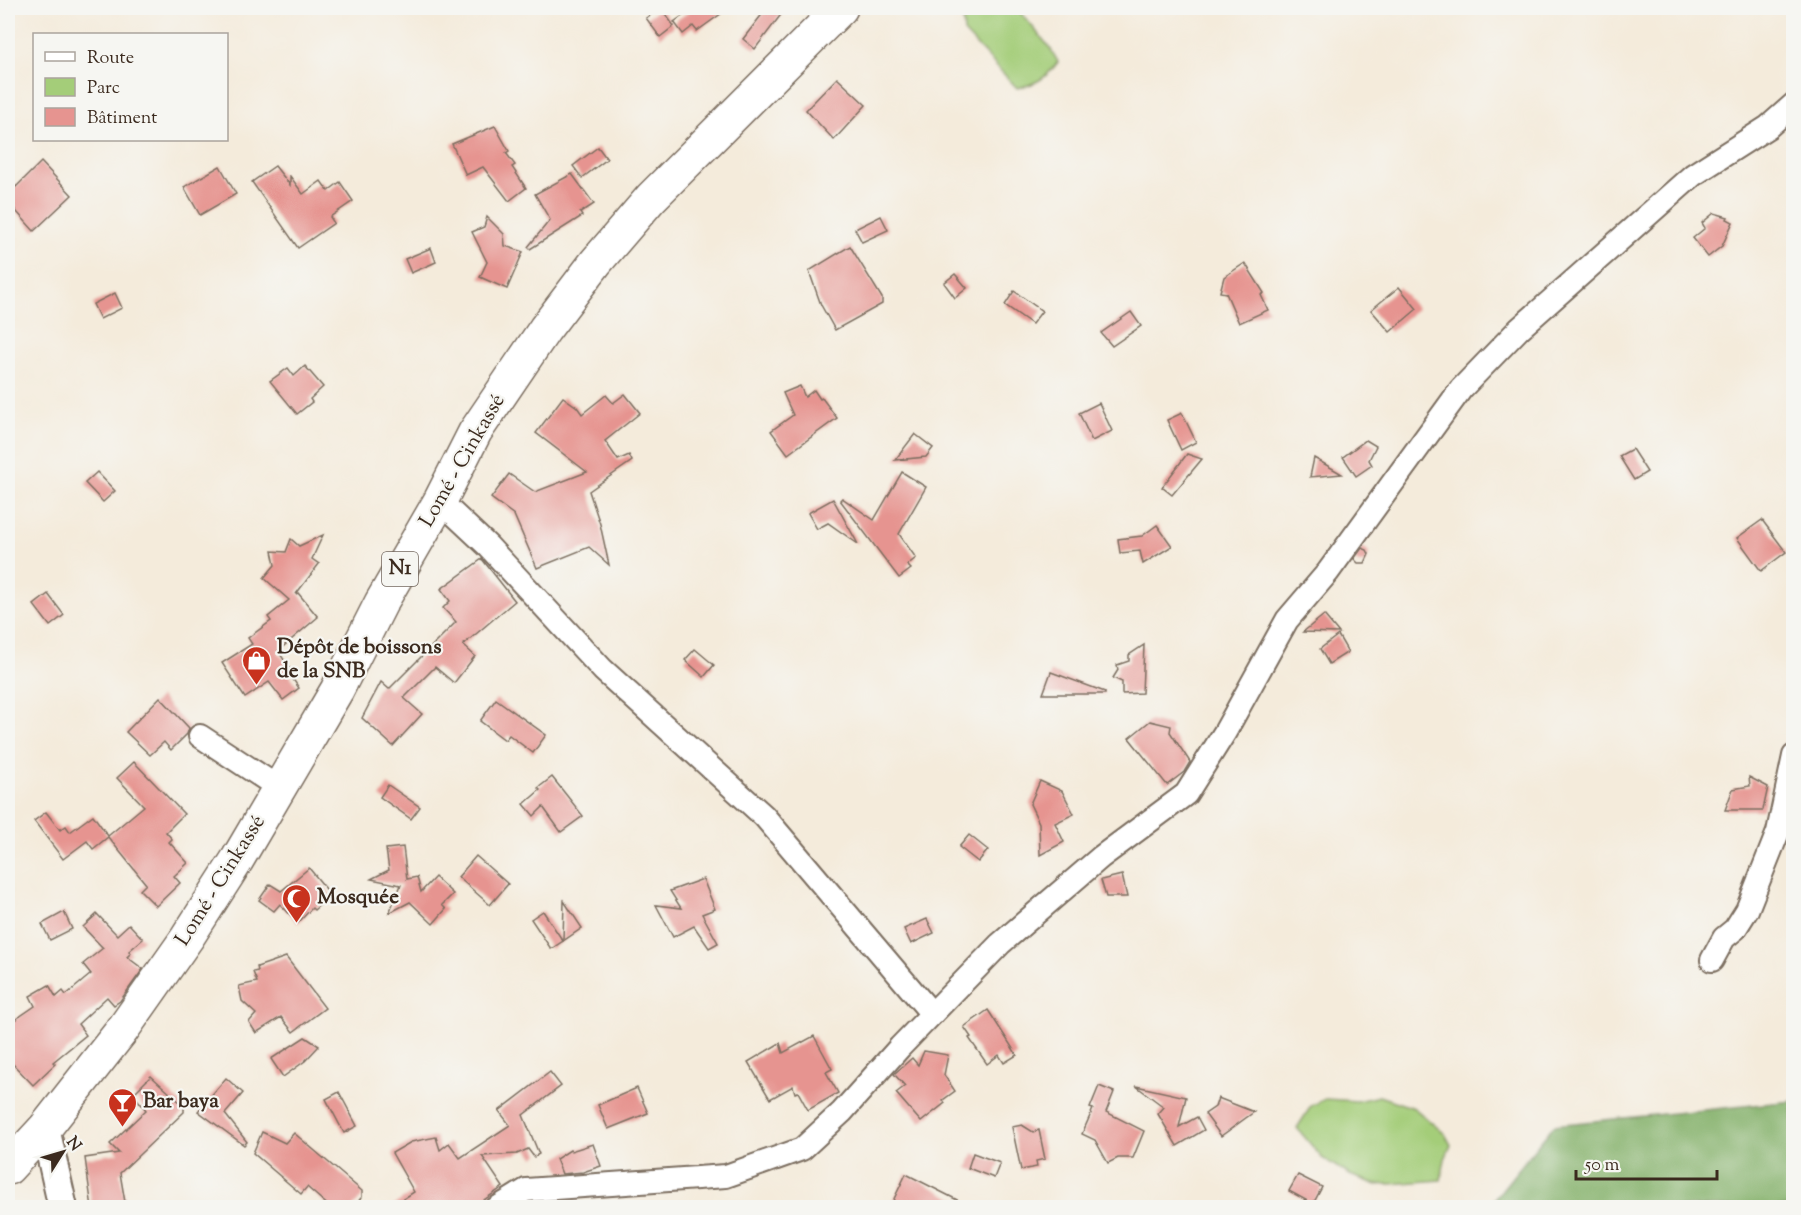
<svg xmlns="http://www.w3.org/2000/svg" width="1801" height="1215" font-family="'Sorts Mill Goudy',serif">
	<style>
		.green { fill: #a4cd79; stroke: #707c4c; stroke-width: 1.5 }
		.forest { fill: #83b069; stroke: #5f6d44; stroke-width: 1.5 }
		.building { fill: #e69490 }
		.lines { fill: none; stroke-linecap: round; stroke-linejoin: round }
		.minor-casing { stroke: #7c6e60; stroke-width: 26 }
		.major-casing { stroke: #7c6e60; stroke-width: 32 }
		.highway-casing { stroke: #7c6e60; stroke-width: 36 }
		.minor { stroke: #fff; stroke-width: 22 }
		.major { stroke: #fff; stroke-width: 28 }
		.highway { stroke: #fff; stroke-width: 33 }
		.labels { text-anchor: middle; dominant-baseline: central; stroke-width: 4.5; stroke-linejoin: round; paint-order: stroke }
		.shield { fill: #f6f6f2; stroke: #73675e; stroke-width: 1.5 }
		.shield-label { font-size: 20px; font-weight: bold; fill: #3b2a1e }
		.street-label { font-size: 21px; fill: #3b2a1e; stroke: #f6f6f2 }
		.poi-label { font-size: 21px; font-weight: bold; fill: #3b2a1e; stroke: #f6f6f2; text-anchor: start }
	</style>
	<rect width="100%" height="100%" fill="#f6f6f2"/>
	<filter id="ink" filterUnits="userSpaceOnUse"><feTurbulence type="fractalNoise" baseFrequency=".0167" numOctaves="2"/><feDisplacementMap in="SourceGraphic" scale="12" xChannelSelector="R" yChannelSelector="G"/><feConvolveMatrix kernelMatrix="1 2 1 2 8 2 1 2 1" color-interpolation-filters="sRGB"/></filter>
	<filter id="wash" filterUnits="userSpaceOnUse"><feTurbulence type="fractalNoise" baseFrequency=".008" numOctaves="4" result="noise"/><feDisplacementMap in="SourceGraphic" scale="24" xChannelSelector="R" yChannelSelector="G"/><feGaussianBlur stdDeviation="1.35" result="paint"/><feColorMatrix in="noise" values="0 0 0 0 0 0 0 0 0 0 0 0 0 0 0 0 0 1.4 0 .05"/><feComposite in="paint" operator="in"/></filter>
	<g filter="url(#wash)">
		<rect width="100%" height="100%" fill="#f4ebdb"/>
		<g class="green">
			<path d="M962,8H1017L1050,48L1058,62C1046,78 1037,84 1017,88L964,32Z"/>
			<polygon points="1379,1096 1414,1108 1445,1134 1451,1145 1445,1159 1441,1180 1377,1185 1350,1175 1322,1158 1297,1128 1311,1106 1325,1099 1357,1101"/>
		</g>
		<polygon class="forest" points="1793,1101 1793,1207 1488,1207 1554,1125"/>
		<g id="blocks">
			<g class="building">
				<polygon points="661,8 674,26 660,37 646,18"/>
				<polygon points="694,8 729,8 697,31 693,26 683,34 674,22"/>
				<polygon points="767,8 786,8 755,49 743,39"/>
				<polygon points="837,78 866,105 834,140 806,110"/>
				<polygon points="495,126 509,151 506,153 515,165 512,167 526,188 509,201 483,167 466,175 452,144"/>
				<polygon points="598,147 607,159 582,178 573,166"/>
				<polygon points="41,162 72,195 34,231 8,202 8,177 16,187"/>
				<polygon points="220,166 236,194 200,215 184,187"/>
				<polygon points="275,166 290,185 290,176 303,194 321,181 328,191 340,182 353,201 330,217 334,223 298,248 252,182"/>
				<polygon points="572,174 594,204 580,213 582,216 530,249 528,247 550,220 535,194"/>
				<polygon points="1714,213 1728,217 1727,219 1733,222 1722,246 1708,257 1693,238 1705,228 1702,223"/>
				<polygon points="881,216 888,230 862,242 855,229"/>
				<polygon points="487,217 504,234 505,246 523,252 507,289 480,277 487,262 472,232 484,227"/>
				<polygon points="850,246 882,298 882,304 835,330 821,305 809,271"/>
				<polygon points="431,248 436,262 411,273 405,259"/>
				<polygon points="1245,263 1264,293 1261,295 1268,310 1239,323 1226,293 1220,292 1224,277"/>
				<polygon points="955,274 967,288 955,298 944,283"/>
				<polygon points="1399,287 1417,309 1390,332 1371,310"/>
				<polygon points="1014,291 1042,311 1032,324 1005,305"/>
				<polygon points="115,293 122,308 100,319 93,304"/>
				<polygon points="1131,312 1141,326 1112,346 1101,333"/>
				<polygon points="305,366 323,387 310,399 312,402 297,414 270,381 288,368 294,376"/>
				<polygon points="800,386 805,397 814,390 820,399 822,398 837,418 788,454 771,431 793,415 783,393"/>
				<polygon points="625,394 640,413 605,441 618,460 629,455 632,461 589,491 600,524 609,565 589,547 537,568 514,515 491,498 509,474 535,492 587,472 536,433 563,397 577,407 582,414 606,395 613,403"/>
				<polygon points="1099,403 1112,431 1092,441 1079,413"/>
				<polygon points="1182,413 1196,442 1181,450 1167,420"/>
				<polygon points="915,434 933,448 926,457 895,460"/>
				<polygon points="1366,440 1376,446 1369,460 1372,465 1356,476 1343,457"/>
				<polygon points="1632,449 1647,472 1634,480 1619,456"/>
				<polygon points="1187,454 1202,459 1172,495 1162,487"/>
				<polygon points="1314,458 1342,474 1310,477"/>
				<polygon points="97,472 115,491 103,502 85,483"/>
				<polygon points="902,472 926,487 899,534 916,558 907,565 911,569 899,578 840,500 842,498 874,520"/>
				<polygon points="833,499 858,544 828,523 817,529 808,513"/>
				<polygon points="1762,520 1786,552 1761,571 1737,538"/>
				<polygon points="1157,525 1172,546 1143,564 1140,551 1120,553 1118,539 1142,536"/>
				<polygon points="323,535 312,559 319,564 296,594 298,593 318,617 278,651 291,670 288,672 299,688 283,700 269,682 245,698 222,663 252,644 248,638 271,621 268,617 289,600 264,578 275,565 272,551 286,552 291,539 299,546"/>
				<polygon points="1362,548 1367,550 1369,554 1365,563 1358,563 1354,559"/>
				<polygon points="482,559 515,601 463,645 475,656 454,683 435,667 404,698 422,714 393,746 362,718 381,682 389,689 456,622 443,608 450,601 441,589"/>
				<polygon points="48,594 64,615 50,626 34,605"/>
				<polygon points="1324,615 1339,633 1303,632"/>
				<polygon points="1338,635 1348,652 1329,664 1320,649"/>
				<polygon points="1144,645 1142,693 1122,694 1122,682 1113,678 1118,670 1117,665 1129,661 1129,655"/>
				<polygon points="695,649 714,665 704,677 685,660"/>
				<polygon points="1051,672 1105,692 1105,694 1043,694"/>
				<polygon points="160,697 189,728 187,734 171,750 164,742 150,755 126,732"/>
				<polygon points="496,699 546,735 533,753 509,735 505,740 480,721"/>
				<polygon points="1150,721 1171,726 1170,732 1190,762 1184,772 1167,785 1129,738"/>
				<polygon points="134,762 184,814 166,832 172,839 169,842 188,863 174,876 180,883 156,906 140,890 146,884 108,837 93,849 87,841 63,859 34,821 46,812 60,830 66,826 70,832 93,815 108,836 144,806 117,778"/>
				<polygon points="552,777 583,816 561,832 543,807 534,816 524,804 540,790 538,788"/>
				<polygon points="1749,777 1768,787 1763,810 1725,810 1733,789 1750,786"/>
				<polygon points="1040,781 1062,791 1074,814 1055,823 1064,842 1040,855 1039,823 1030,804"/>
				<polygon points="388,785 420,807 411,819 380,797"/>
				<polygon points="969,835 988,850 978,862 959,847"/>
				<polygon points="403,847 407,879 417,877 421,892 435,877 453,894 442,905 446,909 433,924 410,902 389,913 401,885 371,879 389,870 386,849"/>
				<polygon points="476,856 508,884 490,905 458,877"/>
				<polygon points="309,868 331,895 314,910 312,908 298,923 280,904 274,911 259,900 270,884 281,891"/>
				<polygon points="1122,875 1127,897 1106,897 1101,880"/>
				<polygon points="703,879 715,909 702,914 718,943 709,948 694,926 673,937 656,905 681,908 670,891"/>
				<polygon points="564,901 582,928 563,941"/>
				<polygon points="543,911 563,941 551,949 531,919"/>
				<polygon points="64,912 72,929 50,940 42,924"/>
				<polygon points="97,914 117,935 129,924 143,939 129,951 131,953 127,957 143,969 120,1001 114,1005 107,997 78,1024 86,1035 53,1062 55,1064 33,1085 8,1059 9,1019 16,1019 35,1006 30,996 49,985 56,997 63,991 66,995 91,974 83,964 103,948 83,927"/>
				<polygon points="927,919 934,933 911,944 904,929"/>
				<polygon points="286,957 325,1008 293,1032 281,1017 256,1033 249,1022 256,1014 242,1001 239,986 257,982 253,972 258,971 257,967"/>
				<polygon points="988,1010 1017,1055 1004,1063 999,1055 987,1064 969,1038 971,1037 964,1027"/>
				<polygon points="814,1036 832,1069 826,1072 838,1093 808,1110 798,1092 795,1093 793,1086 770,1099 748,1062 780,1043 783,1053"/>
				<polygon points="305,1037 319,1046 305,1061 283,1077 271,1059"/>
				<polygon points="924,1051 948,1055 944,1075 955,1091 943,1100 945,1103 921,1122 896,1093 905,1086 894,1074 912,1058 918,1065"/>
				<polygon points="550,1072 561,1086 523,1115 539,1154 534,1157 528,1149 517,1154 482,1156 503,1187 484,1200 484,1208 389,1208 414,1192 392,1153 411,1142 436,1137 440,1150 449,1143 460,1158 510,1125 499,1111"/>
				<polygon points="151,1076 184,1106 184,1112 120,1173 126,1208 92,1208 85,1158 119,1153 110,1144 146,1110 133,1094"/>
				<polygon points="226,1078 243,1093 225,1114 247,1142 244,1145 198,1111"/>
				<polygon points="1099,1086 1114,1092 1106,1112 1144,1131 1133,1158 1118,1158 1108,1163 1095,1140 1082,1134 1093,1109 1090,1108"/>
				<polygon points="1136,1086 1186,1097 1179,1127 1197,1117 1204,1130 1177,1146 1158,1114 1164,1107"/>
				<polygon points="637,1088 648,1113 608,1129 598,1105"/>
				<polygon points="339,1092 357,1126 344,1133 326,1099"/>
				<polygon points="1218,1098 1254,1112 1221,1136 1205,1114 1215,1107"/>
				<polygon points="1022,1125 1033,1132 1039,1130 1045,1159 1036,1161 1037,1167 1021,1170 1012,1127"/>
				<polygon points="262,1132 285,1143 294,1133 362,1191 362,1197 352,1208 331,1208 307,1187 301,1194 253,1153"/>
				<polygon points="593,1144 601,1166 583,1172 562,1174 556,1159 570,1150 571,1151"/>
				<polygon points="973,1153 1000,1163 994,1178 968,1168"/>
				<polygon points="906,1174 973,1208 901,1208 892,1203"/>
				<polygon points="1298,1175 1322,1187 1313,1204 1289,1191"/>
			</g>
		</g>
	</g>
	<g filter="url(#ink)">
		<use href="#blocks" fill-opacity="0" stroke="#7c6e60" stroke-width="1.5"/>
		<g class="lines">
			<defs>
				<g id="minor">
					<polyline points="440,501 488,546 603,670 764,816 932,1014"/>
					<polyline points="200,736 279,788"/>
					<polyline points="1712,960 1724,938 1735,929 1747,910 1778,832 1794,756"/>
					<polyline points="497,1208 526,1190 726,1176 802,1149 842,1112 900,1047 1000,944 1101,857 1186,794 1225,732 1287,620 1328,572 1461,389 1519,329 1693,175 1768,127 1794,104"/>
				</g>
				<polyline id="major" points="45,1128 63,1208"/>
				<polyline id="highway" points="8,1168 45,1128 123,1029 187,938 237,860 337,690 381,603 440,501 475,432 545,329 596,262 651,198 841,8"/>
			</defs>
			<use href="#minor" class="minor-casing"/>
			<use href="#major" class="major-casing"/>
			<use href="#highway" class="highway-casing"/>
			<use href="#minor" class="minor"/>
			<use href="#major" class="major"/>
			<use href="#highway" class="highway"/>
		</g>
	</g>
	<defs>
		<symbol id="shop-pin" viewBox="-11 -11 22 30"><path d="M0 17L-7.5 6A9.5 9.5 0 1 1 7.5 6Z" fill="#c8321e" stroke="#f6f6f2"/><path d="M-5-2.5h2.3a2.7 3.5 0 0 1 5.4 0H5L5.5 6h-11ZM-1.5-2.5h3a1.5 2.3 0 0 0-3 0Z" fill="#fff"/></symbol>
		<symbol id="mosque-pin" viewBox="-11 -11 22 30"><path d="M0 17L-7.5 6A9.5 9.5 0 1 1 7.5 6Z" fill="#c8321e" stroke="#f6f6f2"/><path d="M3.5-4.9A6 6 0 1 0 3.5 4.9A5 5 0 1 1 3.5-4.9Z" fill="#fff"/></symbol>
		<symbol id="bar-pin" viewBox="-11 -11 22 30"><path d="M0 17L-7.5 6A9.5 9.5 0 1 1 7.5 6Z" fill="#c8321e" stroke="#f6f6f2"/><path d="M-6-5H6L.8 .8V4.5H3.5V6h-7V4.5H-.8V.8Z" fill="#fff"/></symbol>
	</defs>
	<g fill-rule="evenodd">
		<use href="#shop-pin" x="240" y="644" width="33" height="45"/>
		<use href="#mosque-pin" x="280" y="882" width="33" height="45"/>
		<use href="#bar-pin" x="106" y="1086" width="33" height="45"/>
	</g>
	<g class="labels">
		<rect class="shield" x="382" y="552" width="36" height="34" rx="4.5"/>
		<g class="shield-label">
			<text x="400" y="569">N1</text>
		</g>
		<g class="street-label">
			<text transform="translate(463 461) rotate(-60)">Lomé - Cinkassé</text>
			<text transform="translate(221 881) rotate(-58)">Lomé - Cinkassé</text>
		</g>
		<g class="poi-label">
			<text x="277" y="648">Dépôt de boissons<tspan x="277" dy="24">de la SNB</tspan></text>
			<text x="317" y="898">Mosquée</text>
			<text x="143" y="1102">Bar baya</text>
		</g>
	</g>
	<rect width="1801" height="1215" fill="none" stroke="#f6f6f2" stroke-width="30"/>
	<rect x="33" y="33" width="195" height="108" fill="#f6f6f2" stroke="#aba49d" stroke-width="1.5"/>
	<rect x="45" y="52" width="30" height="9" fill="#ffffff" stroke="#aba49d" stroke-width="1.5"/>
	<text x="87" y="63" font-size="18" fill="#3b2a1e">Route</text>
	<rect x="45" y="78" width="30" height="18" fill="#a4cd79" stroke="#aba49d" stroke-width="1.5"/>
	<text x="87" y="93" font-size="18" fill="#3b2a1e">Parc</text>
	<rect x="45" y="108" width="30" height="18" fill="#e69490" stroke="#aba49d" stroke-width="1.5"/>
	<text x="87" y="123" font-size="18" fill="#3b2a1e">Bâtiment</text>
	<g transform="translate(63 1152) rotate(53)" stroke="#f6f6f2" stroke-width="4.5" paint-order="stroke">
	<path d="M0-4.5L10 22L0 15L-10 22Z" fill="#3b2a1e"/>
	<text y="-9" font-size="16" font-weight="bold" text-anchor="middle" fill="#3b2a1e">N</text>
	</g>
	<path d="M1576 1170v9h141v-9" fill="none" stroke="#3b2a1e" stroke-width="3"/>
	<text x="1585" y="1170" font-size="18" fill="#3b2a1e" stroke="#f6f6f2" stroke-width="4.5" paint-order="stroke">50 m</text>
</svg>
